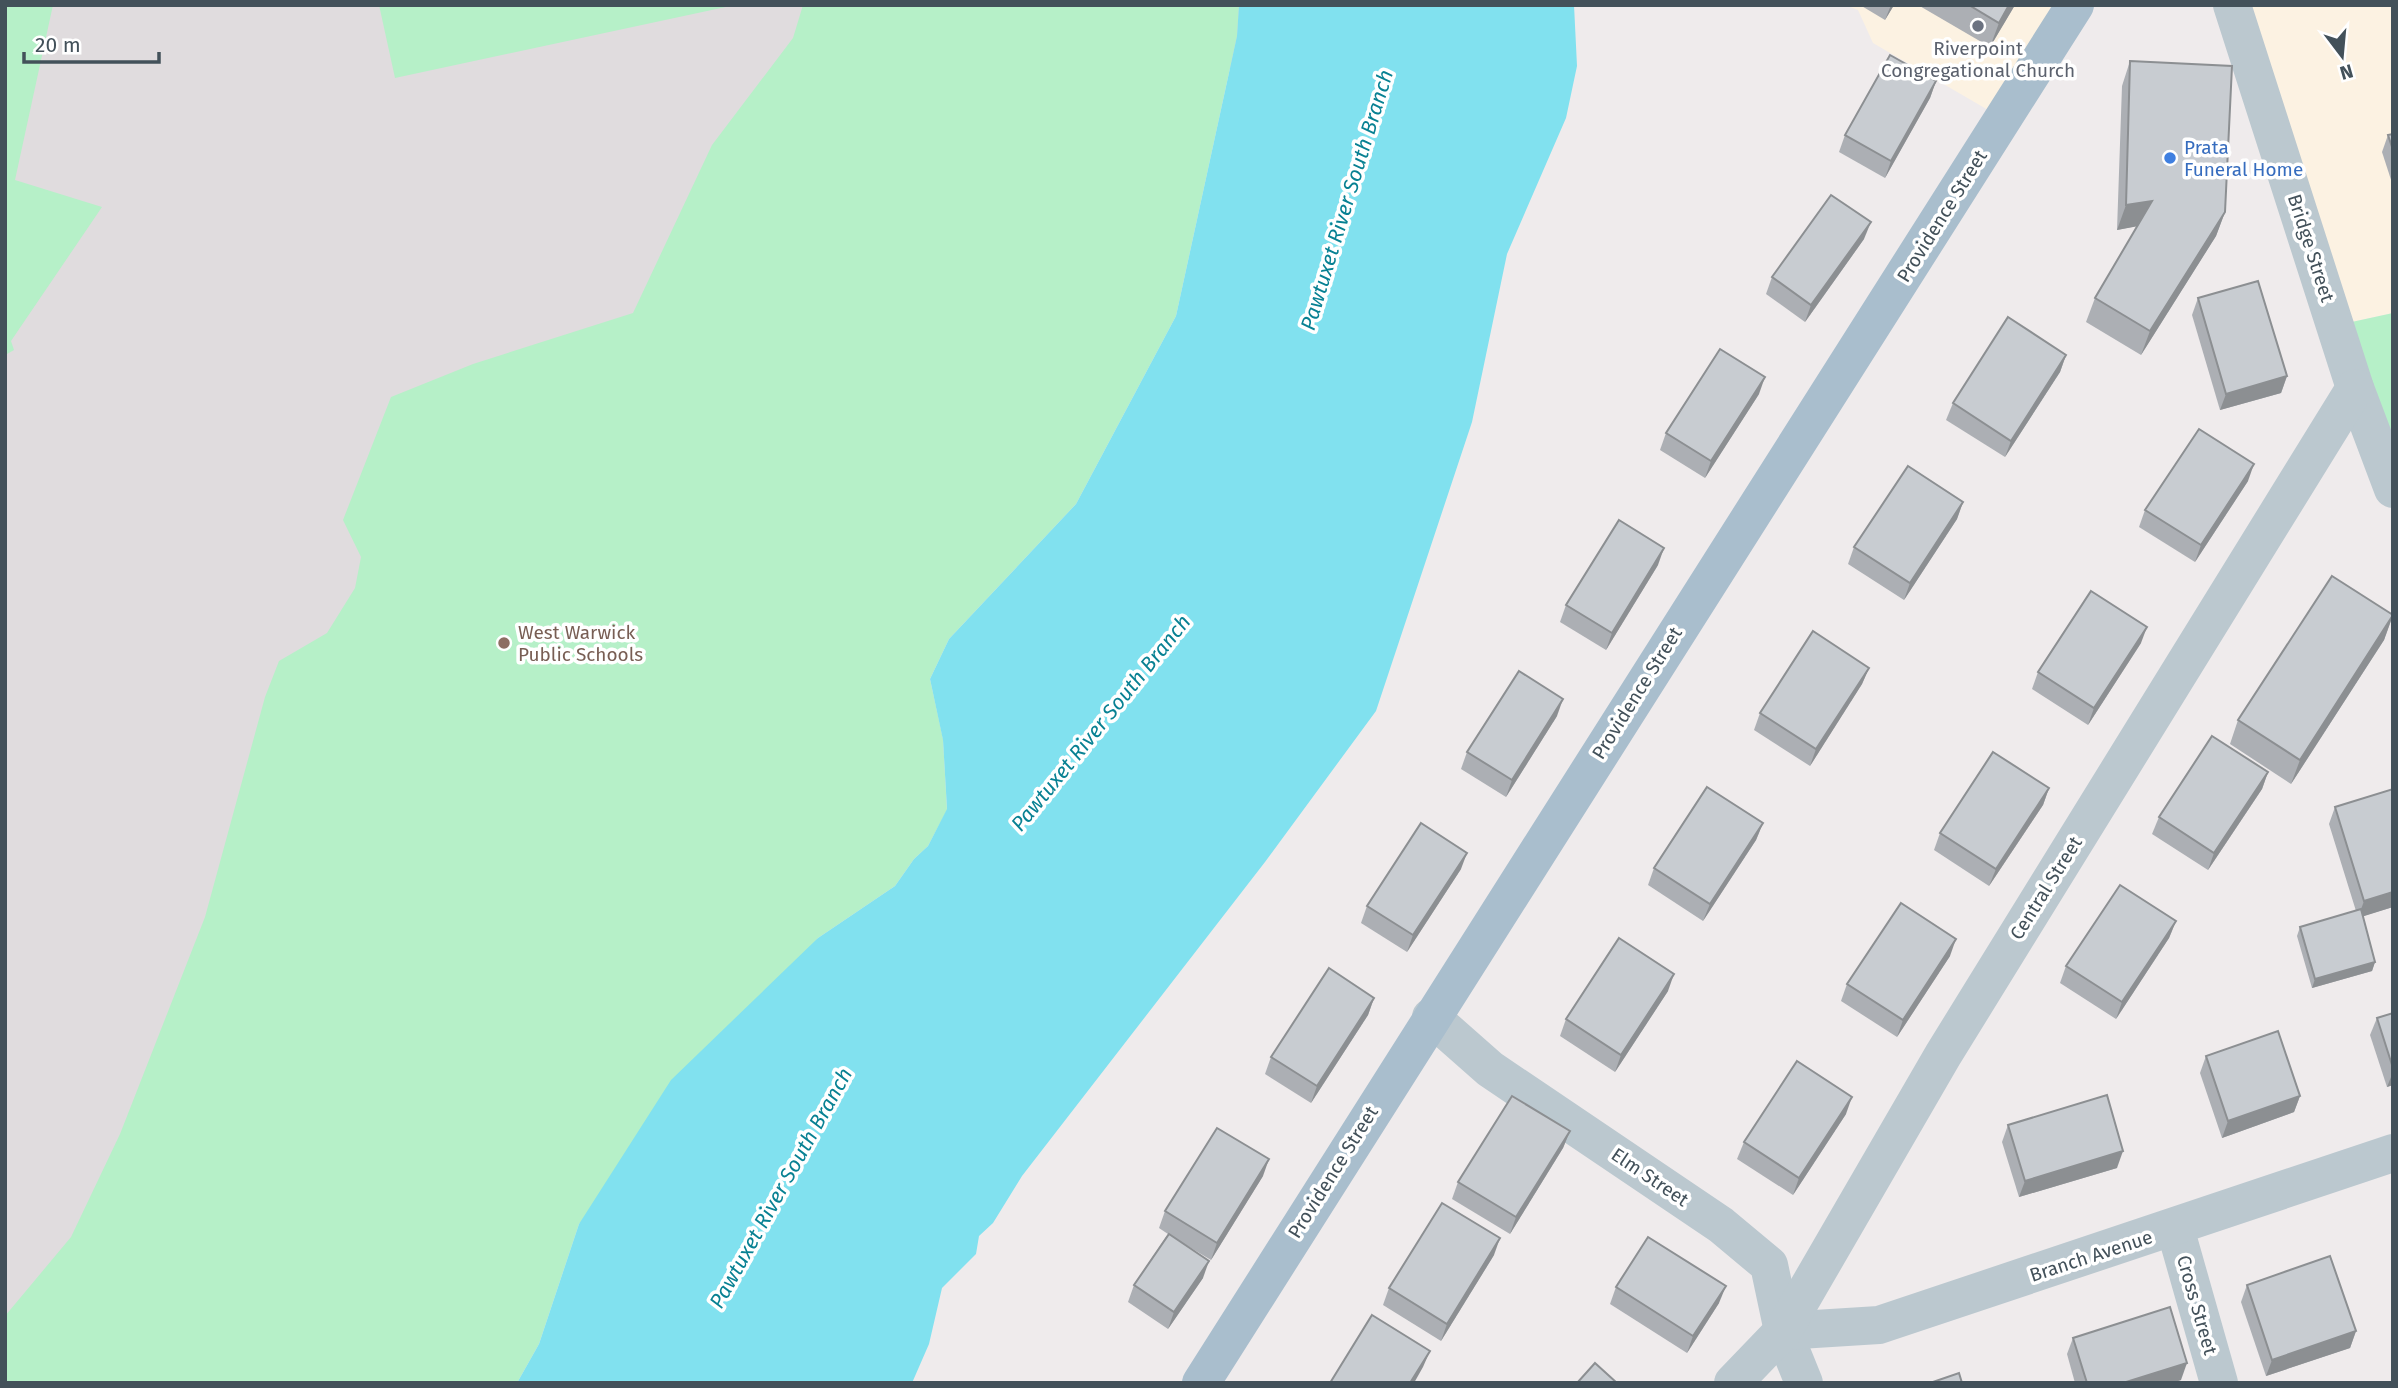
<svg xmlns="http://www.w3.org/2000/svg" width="2398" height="1388" font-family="'Fira Sans',sans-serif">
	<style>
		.commercial { fill: #fcf2e2 }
		.education { fill: #e0dcde }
		.green { fill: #b6f0c8 }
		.water { fill: #81e1ef }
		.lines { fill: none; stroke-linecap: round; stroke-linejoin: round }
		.minor { stroke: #bbc8cf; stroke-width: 38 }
		.major { stroke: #a9becd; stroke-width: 38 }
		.wall { fill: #acafb4 }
		.shaded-wall { fill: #8c8f92 }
		.building { fill: #c8ccd1; stroke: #8c8f92; stroke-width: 2 }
		.worship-dot { fill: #6b7280; stroke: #fff; stroke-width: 2.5 }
		.shop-dot { fill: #3f7fe0; stroke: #fff; stroke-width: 2.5 }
		.education-dot { fill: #8d6e63; stroke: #fff; stroke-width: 2.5 }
		.labels { text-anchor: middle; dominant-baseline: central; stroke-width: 7; stroke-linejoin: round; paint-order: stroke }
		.worship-label { font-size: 19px; fill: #5b616d; stroke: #fff }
		.shop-label { font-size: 19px; fill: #366cbe; stroke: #fff; text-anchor: start }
		.street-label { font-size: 19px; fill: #43515a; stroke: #fff }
		.education-label { font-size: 19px; fill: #785e54; stroke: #fff; text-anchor: start }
		.water-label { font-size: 21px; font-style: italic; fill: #088193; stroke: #fff }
	</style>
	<rect width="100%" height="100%" fill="#efebec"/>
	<g class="commercial">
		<polygon points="1845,5 2075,5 1995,114 1873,43 1858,10"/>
		<polygon points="2233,5 2393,5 2393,313 2338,325"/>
	</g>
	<polygon class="education" points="5,5 1289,5 5,1383"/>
	<g class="green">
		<polygon points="5,5 53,5 15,180 102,207 11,341 14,350 7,354"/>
		<polygon points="379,5 735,5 395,78"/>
		<polygon points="803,5 1239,5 1237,36 1176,316 1076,504 949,639 930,679 943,739 947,810 928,846 914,859 895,886 818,938 579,1224 539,1344 517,1383 5,1383 5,1316 71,1237 120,1134 205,917 265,697 279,661 327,633 355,588 361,557 343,520 391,397 473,364 633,313 712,145 793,38"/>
		<polygon points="2393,313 2393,494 2338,325"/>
	</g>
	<polygon class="water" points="1239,5 1574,5 1577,66 1566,118 1507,254 1472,422 1376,711 1265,862 1022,1176 993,1223 979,1236 976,1254 942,1288 929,1344 912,1383 517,1383 539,1344 579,1224 671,1080 818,938 895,886 914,859 928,846 947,809 943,740 930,679 949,639 1076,504 1176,316 1237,36"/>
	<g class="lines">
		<g class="minor">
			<polyline points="2232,5 2355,388 2393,489"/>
			<polyline points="1431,1017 1490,1069 1721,1225 1769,1265 1783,1331 1804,1383"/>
			<polyline points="2175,1228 2219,1383"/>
			<polyline points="1783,1331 1879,1325 2393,1153"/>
			<polyline points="1733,1383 1783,1331 1943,1055 2355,388"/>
		</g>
		<polyline class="major" points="1201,1383 2075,5"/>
	</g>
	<g class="wall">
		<polygon points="1860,5 1894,5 1885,20"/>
		<polygon points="1918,5 2015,5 1990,47"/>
		<polygon points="2130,61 2225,212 2216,236 2141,355 2086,322 2095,298 2137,226 2117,230 2122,86"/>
		<polygon points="1936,81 1930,98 1885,178 1839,152 1845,135"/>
		<polygon points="2393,134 2393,186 2382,152 2388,135"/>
		<polygon points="1864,239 1805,322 1766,294 1772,277"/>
		<polygon points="2198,298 2287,376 2281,393 2220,410 2192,315"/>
		<polygon points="2066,355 2060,372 2005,457 1946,420 1953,403"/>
		<polygon points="1759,394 1705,478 1660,450 1666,433"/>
		<polygon points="2248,481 2195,562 2139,527 2145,510"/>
		<polygon points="1963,502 1957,519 1904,600 1848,564 1854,547"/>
		<polygon points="1658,565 1606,650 1560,622 1566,605"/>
		<polygon points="2393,615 2384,640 2291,784 2230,744 2238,720"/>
		<polygon points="2141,643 2088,725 2032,689 2038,672"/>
		<polygon points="1869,668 1862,684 1810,766 1754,730 1760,713"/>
		<polygon points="1557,716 1506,797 1461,769 1467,752"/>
		<polygon points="2268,772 2262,789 2208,870 2152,834 2159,817"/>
		<polygon points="2049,788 2043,805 1989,886 1934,850 1940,833"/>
		<polygon points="2393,789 2393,907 2363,916 2375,962 2372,971 2312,988 2297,936 2300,927 2356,911 2329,824 2335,807"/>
		<polygon points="1763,823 1756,840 1703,921 1648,885 1654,868"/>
		<polygon points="1461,869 1407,952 1361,923 1367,906"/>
		<polygon points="2176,921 2169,938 2116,1019 2060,983 2066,966"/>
		<polygon points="1950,956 1897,1037 1841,1001 1847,984"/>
		<polygon points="1668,991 1615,1072 1560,1036 1566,1019"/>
		<polygon points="1374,998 1368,1015 1311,1103 1265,1074 1271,1057"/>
		<polygon points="2393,1013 2393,1085 2387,1087 2370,1035 2377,1018"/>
		<polygon points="2206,1056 2300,1096 2294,1112 2222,1138 2200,1073"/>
		<polygon points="1846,1114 1793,1195 1737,1159 1744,1142"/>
		<polygon points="2008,1125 2117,1168 2019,1197 2002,1142"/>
		<polygon points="1570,1131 1563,1148 1510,1234 1452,1199 1458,1182"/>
		<polygon points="1263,1176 1211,1260 1176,1239 1203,1278 1168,1329 1128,1302 1134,1285 1168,1234 1159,1228 1165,1211"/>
		<polygon points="1494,1255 1441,1341 1383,1305 1389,1288"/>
		<polygon points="2247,1285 2356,1331 2350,1348 2266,1376 2241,1302"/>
		<polygon points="1616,1287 1719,1303 1687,1353 1610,1304"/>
		<polygon points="2073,1338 2181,1380 2172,1383 2075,1383 2067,1354"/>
	</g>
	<g class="shaded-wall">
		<polygon points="1891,5 1894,5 1885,20"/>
		<polygon points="2009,5 2015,5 1990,47 1999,23"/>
		<polygon points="1936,81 1930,98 1885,178 1891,161"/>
		<polygon points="2152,201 2144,225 2117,230 2126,205"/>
		<polygon points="2225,212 2216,236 2141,355 2150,331"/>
		<polygon points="1871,222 1864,239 1805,322 1811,305"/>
		<polygon points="2066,355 2060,372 2005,457 2011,441"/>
		<polygon points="2287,376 2281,393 2220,410 2226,394"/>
		<polygon points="1765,377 1759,394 1705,478 1711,461"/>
		<polygon points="2254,464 2248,481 2195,562 2201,545"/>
		<polygon points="1963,502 1957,519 1904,600 1910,583"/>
		<polygon points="1664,548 1658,565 1606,650 1612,633"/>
		<polygon points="2393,615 2384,640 2291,784 2300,760"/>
		<polygon points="2147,627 2141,643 2088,725 2094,708"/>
		<polygon points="1869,668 1862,684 1810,766 1816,749"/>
		<polygon points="1563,699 1557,716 1506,797 1512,780"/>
		<polygon points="2268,772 2262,789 2208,870 2214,853"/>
		<polygon points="2049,788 2043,805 1989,886 1996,869"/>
		<polygon points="1763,823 1756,840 1703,921 1710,904"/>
		<polygon points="1467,853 1461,869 1407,952 1413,935"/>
		<polygon points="2393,892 2393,907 2358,918 2364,901"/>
		<polygon points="2176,921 2169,938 2116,1019 2122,1002"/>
		<polygon points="1956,939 1950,956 1897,1037 1903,1020"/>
		<polygon points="2375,962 2372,971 2312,988 2315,979"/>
		<polygon points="1674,974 1668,991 1615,1072 1621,1055"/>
		<polygon points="1374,998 1368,1015 1311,1103 1317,1086"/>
		<polygon points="2393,1072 2393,1085 2387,1087"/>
		<polygon points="2300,1096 2294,1112 2222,1138 2228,1121"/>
		<polygon points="1852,1097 1846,1114 1793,1195 1799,1178"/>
		<polygon points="1570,1131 1563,1148 1510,1234 1516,1217"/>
		<polygon points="2123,1151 2117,1168 2019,1197 2025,1181"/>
		<polygon points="1269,1159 1263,1176 1211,1260 1217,1243"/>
		<polygon points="1500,1238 1494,1255 1441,1341 1447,1324"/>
		<polygon points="1209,1261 1203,1278 1168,1329 1174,1312"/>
		<polygon points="1726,1286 1719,1303 1687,1353 1693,1336"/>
		<polygon points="2356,1331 2350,1348 2266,1376 2272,1360"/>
		<polygon points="1430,1351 1423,1367 1414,1383 1410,1383"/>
		<polygon points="2187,1363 2181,1380 2172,1383 2123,1383"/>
	</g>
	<g class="building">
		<polygon points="1969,5 2009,5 1999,23"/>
		<polygon points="1890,55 1936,81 1891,161 1845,135"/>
		<polygon points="2130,61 2232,66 2225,212 2150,331 2095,298 2152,201 2126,205"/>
		<polygon points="2393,134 2393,150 2388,135"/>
		<polygon points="1831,195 1871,222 1811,305 1772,277"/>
		<polygon points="2258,281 2287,376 2226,394 2198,298"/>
		<polygon points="2008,317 2066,355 2011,441 1953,403"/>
		<polygon points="1720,349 1765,377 1711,461 1666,433"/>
		<polygon points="2199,429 2254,464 2201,545 2145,510"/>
		<polygon points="1908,466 1963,502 1910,583 1854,547"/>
		<polygon points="1619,520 1664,548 1612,633 1566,605"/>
		<polygon points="2332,576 2393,615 2300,760 2238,720"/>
		<polygon points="2091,591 2147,627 2094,708 2038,672"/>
		<polygon points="1813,631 1869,668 1816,749 1760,713"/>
		<polygon points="1519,671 1563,699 1512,780 1467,752"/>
		<polygon points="2212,736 2268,772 2214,853 2159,817"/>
		<polygon points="1993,752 2049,788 1996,869 1940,833"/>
		<polygon points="1707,787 1763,823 1710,904 1654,868"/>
		<polygon points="2393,789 2393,892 2364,901 2335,807"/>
		<polygon points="1421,823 1467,853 1413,935 1367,906"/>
		<polygon points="2120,885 2176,921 2122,1002 2066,966"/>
		<polygon points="1901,903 1956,939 1903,1020 1847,984"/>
		<polygon points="2361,909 2375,962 2315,979 2300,927"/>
		<polygon points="1619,938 1674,974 1621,1055 1566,1019"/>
		<polygon points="1329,968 1374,998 1317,1086 1271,1057"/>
		<polygon points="2393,1013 2393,1068 2377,1018"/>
		<polygon points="2278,1031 2300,1096 2228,1121 2206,1056"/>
		<polygon points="1797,1061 1852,1097 1799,1178 1744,1142"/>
		<polygon points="2107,1095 2123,1151 2025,1181 2008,1125"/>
		<polygon points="1512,1096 1570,1131 1516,1217 1458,1182"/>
		<polygon points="1217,1128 1269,1159 1217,1243 1165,1211"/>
		<polygon points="1442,1203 1500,1238 1447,1324 1389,1288"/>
		<polygon points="1169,1234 1209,1261 1174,1312 1134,1285"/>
		<polygon points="1648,1237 1726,1286 1693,1336 1616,1287"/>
		<polygon points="2330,1256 2356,1331 2272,1360 2247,1285"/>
		<polygon points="2170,1307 2187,1363 2123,1383 2087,1383 2073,1338"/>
		<polygon points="1372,1315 1430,1351 1410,1383 1330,1383"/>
		<polygon points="1595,1363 1617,1383 1577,1383"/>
		<polygon points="1959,1373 1962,1383 1930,1383"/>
	</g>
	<circle class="worship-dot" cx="1978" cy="26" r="7"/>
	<circle class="shop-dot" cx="2170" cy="158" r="7"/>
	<circle class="education-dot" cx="504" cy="643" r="7"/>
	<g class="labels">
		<g class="worship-label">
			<text x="1978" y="48">Riverpoint<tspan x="1978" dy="22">Congregational Church</tspan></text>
		</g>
		<g class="shop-label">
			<text x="2184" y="147">Prata<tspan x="2184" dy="22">Funeral Home</tspan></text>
		</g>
		<g class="street-label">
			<text transform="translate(1942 216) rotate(-58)">Providence Street</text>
			<text transform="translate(2311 248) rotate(72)">Bridge Street</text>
			<text transform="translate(1637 693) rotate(-58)">Providence Street</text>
			<text transform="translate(2046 888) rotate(-58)">Central Street</text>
			<text transform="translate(1333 1172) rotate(-58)">Providence Street</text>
			<text transform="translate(1650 1177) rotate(34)">Elm Street</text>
			<text transform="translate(2091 1256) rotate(-18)">Branch Avenue</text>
			<text transform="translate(2197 1305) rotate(74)">Cross Street</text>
		</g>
		<g class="education-label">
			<text x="518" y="632">West Warwick<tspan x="518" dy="22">Public Schools</tspan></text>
		</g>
		<g class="water-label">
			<text transform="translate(1347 200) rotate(-73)">Pawtuxet River South Branch</text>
			<text transform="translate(1101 723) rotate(-51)">Pawtuxet River South Branch</text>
			<text transform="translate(781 1188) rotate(-61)">Pawtuxet River South Branch</text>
		</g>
	</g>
	<rect width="2398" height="1388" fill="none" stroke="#43515a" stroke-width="14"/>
	<g transform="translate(2342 56) rotate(164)" stroke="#ffffff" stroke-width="5" paint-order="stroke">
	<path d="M0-5L12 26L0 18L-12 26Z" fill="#43515a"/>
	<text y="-10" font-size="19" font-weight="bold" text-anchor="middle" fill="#43515a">N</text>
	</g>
	<path d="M24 52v10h135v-10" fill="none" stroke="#43515a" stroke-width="3.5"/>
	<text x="35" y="52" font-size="21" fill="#43515a" stroke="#ffffff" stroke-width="5" paint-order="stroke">20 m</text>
</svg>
